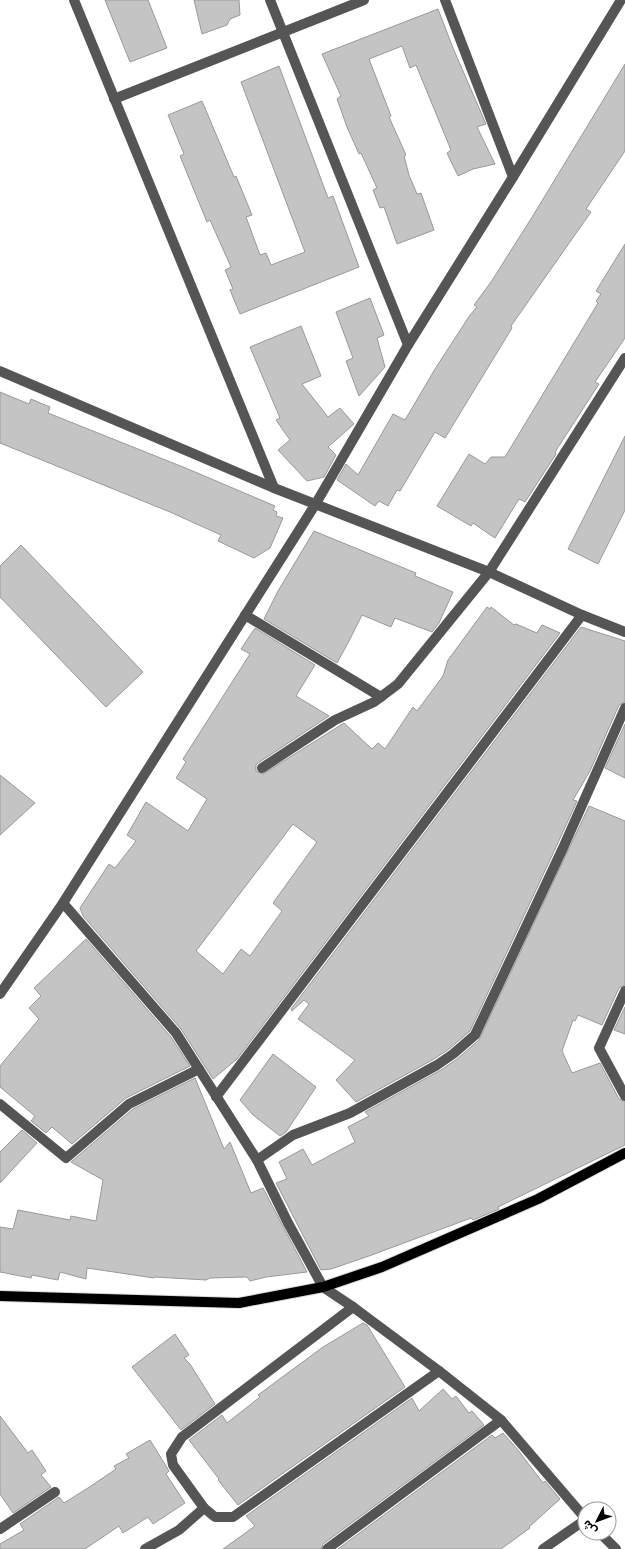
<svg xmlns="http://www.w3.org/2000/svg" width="625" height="1549" font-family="'Alegreya Sans','Noto Sans Arabic',sans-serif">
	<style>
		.building { fill: #c4c4c4; stroke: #999; fill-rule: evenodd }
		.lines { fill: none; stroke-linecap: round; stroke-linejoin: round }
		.major-casing { stroke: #dbdbdb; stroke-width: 12 }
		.minor { stroke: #555; stroke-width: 10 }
		.major { stroke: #000; stroke-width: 10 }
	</style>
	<rect width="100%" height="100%" fill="#fff"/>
	<g class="building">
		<polygon points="105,0 148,0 167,48 130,62"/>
		<polygon points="194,0 239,0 240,15 230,19 227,25 202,34"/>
		<polygon points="438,9 453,48 486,124 477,127 495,164 473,169 458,176 447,153 451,150 416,65 410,68 402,46 369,59 391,116 389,117 406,155 404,156 409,175 417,194 421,193 434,230 397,244 384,207 380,208 373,190 377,188 361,153 359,154 347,127 337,99 341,96 322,54"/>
		<polygon points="625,64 625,151 586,209 591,212 511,326 512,328 445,438 435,432 400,491 397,490 388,506 379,501 375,506 337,480 346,464 358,475 393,414 405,420 435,369 470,315 477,307 474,305 491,282 534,214"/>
		<polygon points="279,66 328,198 333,196 359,267 240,314 230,290 233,289 225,270 231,267 210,220 207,222 180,156 184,154 168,115 202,101 234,177 236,176 252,215 246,217 260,255 266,253 271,265 305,252 241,82"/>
		<polygon points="625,244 625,338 595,382 599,384 555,452 556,454 529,496 525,502 519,499 495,538 473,523 471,526 437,506 469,454 485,464 491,457 505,457 598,303 596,301 601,294 596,291"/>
		<polygon points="370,298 384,335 377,338 385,367 359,396 346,361 353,358 336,312"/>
		<polygon points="301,326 321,376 302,384 328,417 340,408 354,424 328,447 336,455 324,477 307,481 278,450 290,440 276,420 280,418 250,347"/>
		<polygon points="0,392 29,404 31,399 50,407 48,413 188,469 275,506 273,510 277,512 276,516 283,518 270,548 254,558 218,541 221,535 170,512 0,443"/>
		<polygon points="625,436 625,510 598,564 568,549"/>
		<polygon points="314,531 416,573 415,576 453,592 439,623 432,632 395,618 391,627 362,615 349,641 337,663 264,619 278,591"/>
		<polygon points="21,545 143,672 106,707 0,597 0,566"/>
		<path d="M487,607L490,609L491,607L514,625L516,624L537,633L542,625L560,633L237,1059L213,1079L181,1029L83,916L80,908L109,864L115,868L136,841L127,835L146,802L188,831L207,799L176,778L186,762L183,759L250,654L241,649L255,628L315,665L296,696L329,716L258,763L256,765V771L263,774L344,723L372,749L378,743L385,749L413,707L417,711L443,676L448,660ZM293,824L317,842L273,903L282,911L250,956L241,949L223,974L196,951Z"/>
		<polygon points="581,627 625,641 625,702 619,705 590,771 573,800 577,801 557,845 470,1031 449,1049 434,1059 356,1102 336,1080 355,1060 298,1019 309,1004 304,1000 292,1011 291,1009"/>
		<polygon points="625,724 625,778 605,768"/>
		<polygon points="0,775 35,803 0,835"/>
		<polygon points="589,806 625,821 625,985 619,988 602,1025 578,1015 575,1021 573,1020 562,1051 572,1073 600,1063 619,1099 625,1102 625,1145 498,1207 499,1209 473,1220 471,1218 369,1256 331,1269 321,1270 276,1183 287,1179 279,1162 303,1149 312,1165 355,1142 348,1127 369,1116 365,1112 441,1070 457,1059 479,1040"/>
		<polygon points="86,939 171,1037 190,1066 126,1098 72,1144 52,1127 46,1133 31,1121 35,1116 0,1087 0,1066 39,1019 29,1008 41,996 34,988"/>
		<polygon points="625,1007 625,1034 614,1030"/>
		<polygon points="273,1054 316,1087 286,1132 280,1136 253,1115 240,1100"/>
		<polygon points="195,1078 224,1149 230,1142 251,1193 263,1188 307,1272 266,1277 250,1281 247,1277 210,1278 206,1280 155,1277 154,1278 87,1268 86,1279 60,1272 58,1280 32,1275 31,1278 0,1272 0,1227 13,1229 18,1210 70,1220 71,1216 96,1221 103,1180 71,1162 133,1109"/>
		<polygon points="22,1130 37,1143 0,1183 0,1152"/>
		<polygon points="363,1323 367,1325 405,1387 238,1505 218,1480 219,1479 189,1440 222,1415 227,1423 260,1397 258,1395 323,1347"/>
		<polygon points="175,1334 189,1355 184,1358 190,1364 215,1404 181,1430 132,1367"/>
		<polygon points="443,1389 452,1399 456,1396 469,1413 472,1411 484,1425 323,1544 321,1549 223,1549 255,1526 246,1516 412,1398 419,1411"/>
		<polygon points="0,1416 28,1453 32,1450 46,1471 41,1475 51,1487 13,1513 0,1494"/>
		<polygon points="503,1433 518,1450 543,1483 545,1481 560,1499 529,1527 530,1528 501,1549 338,1549 492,1435 495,1438"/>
		<polygon points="150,1440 169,1471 166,1474 185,1503 153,1524 148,1517 123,1533 119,1526 85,1549 0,1549 0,1544 24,1530 20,1524 59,1497 64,1503 91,1486 116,1469 114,1466 129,1458 126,1454"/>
	</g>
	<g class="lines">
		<defs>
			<polyline id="major" points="0,1296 239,1303 323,1287 382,1267 538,1199 625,1153"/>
		</defs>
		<use href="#major" class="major-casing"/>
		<g class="minor">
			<polyline points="74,0 274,488"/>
			<polyline points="270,0 408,345"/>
			<polyline points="445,0 513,177"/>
			<polyline points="114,99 364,0"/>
			<polyline points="0,371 274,488 489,572 582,615 625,632"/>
			<polyline points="245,615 381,697"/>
			<polyline points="262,768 335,720 374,702 398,684 489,572 625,358"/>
			<polyline points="63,903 176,1033 257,1160 288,1223 323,1287 353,1307 439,1371 501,1420 585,1518"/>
			<polyline points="625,991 599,1048 625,1096"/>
			<polyline points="0,994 63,903 315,505 408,345 513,177 621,0"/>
			<polyline points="216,1097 582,615"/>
			<polyline points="0,1104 66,1158 129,1104 199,1069"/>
			<polyline points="257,1160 293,1135 350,1113 437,1065 453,1054 475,1035 563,848 625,708"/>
			<polyline points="204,1508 173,1465 171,1454 182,1437 353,1307"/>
			<polyline points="0,1529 55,1492"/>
			<polyline points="600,1533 616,1549"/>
			<polyline points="145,1549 179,1530 204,1508 215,1517 233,1517 439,1371"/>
			<polyline points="327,1549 501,1420"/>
			<polyline points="543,1549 585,1520"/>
		</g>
		<use href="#major" class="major"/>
	</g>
	<g transform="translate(597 1521) rotate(228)"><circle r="19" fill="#ffffff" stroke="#999999"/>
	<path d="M0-3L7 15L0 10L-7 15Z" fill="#000000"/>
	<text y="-6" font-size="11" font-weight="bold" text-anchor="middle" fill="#000000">ش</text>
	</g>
</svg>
